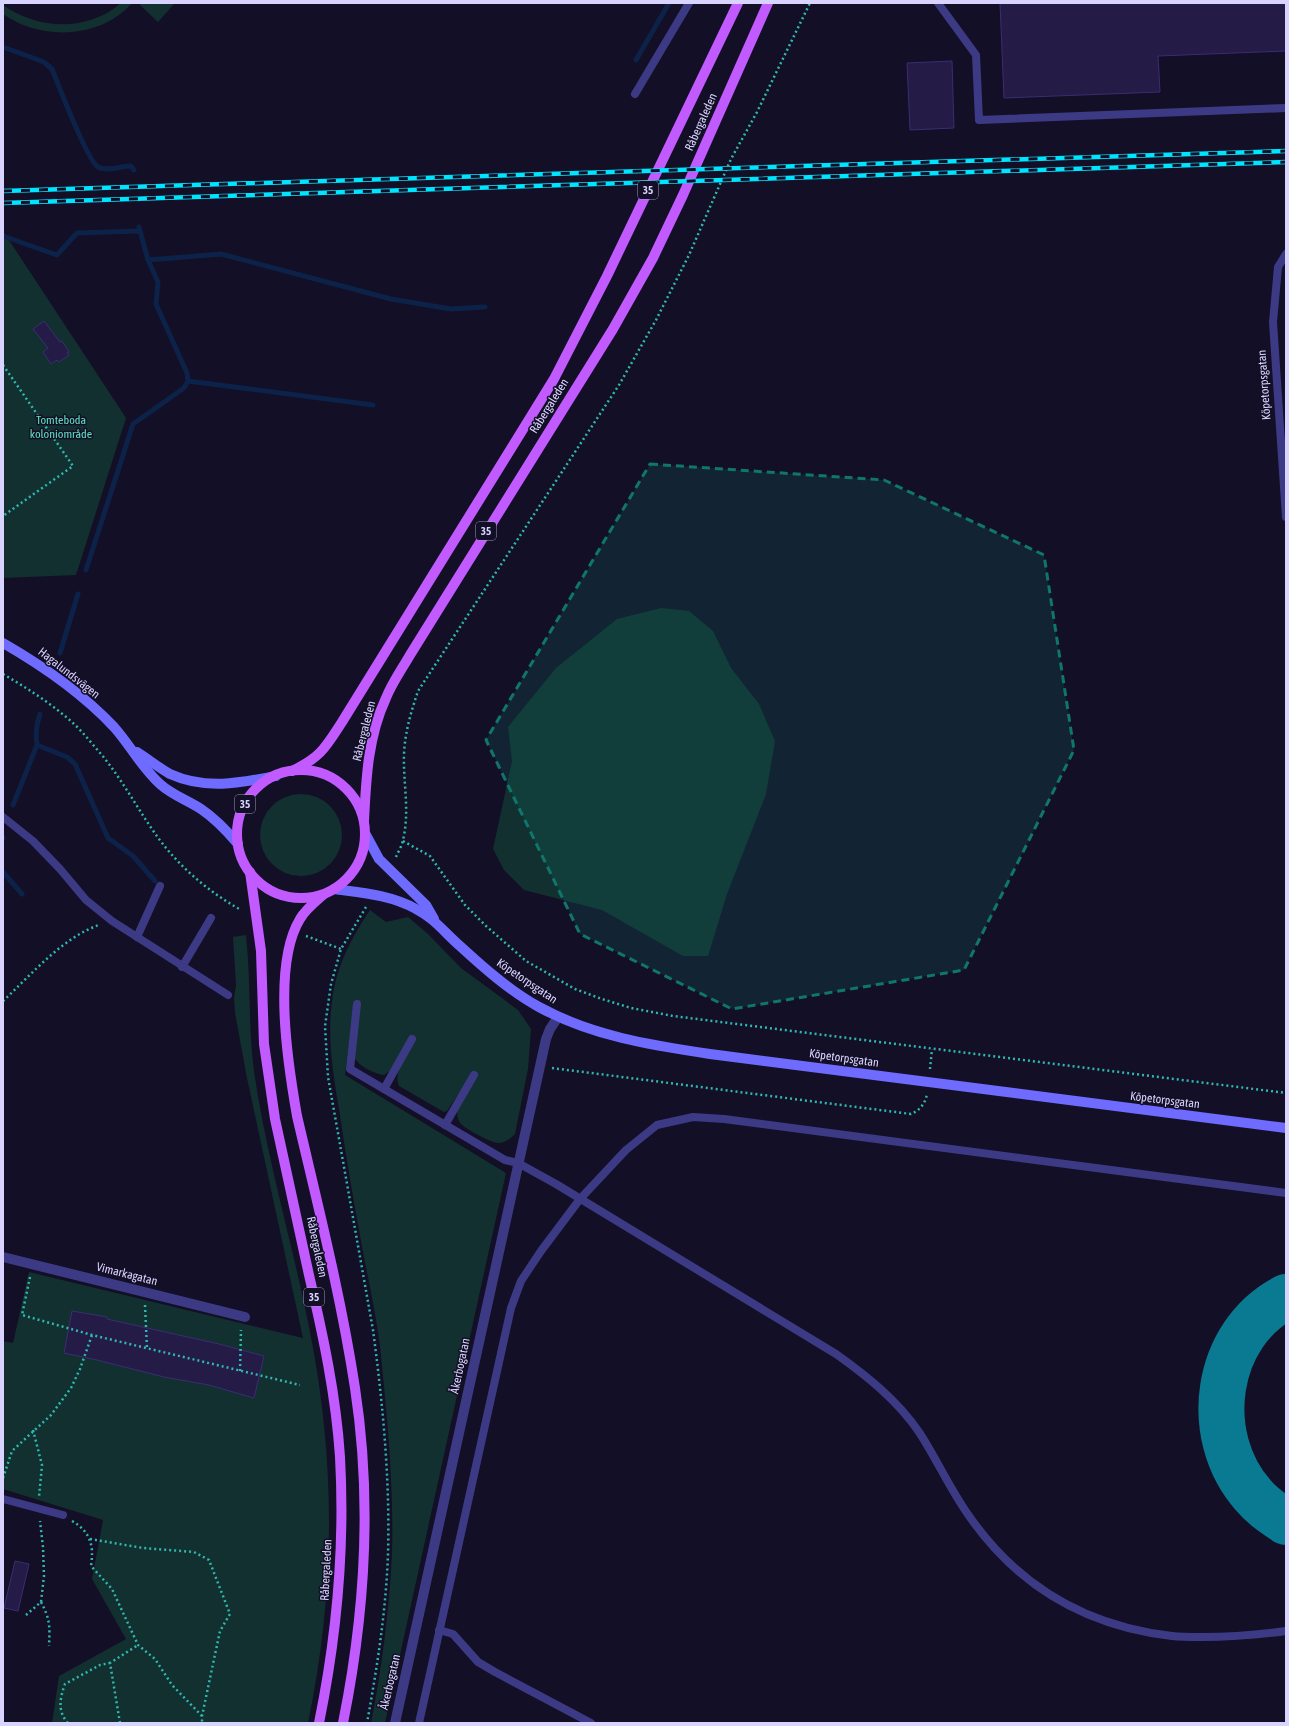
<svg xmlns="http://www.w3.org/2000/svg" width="1289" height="1726" font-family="'Asap Condensed',sans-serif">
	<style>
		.green { fill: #12302f }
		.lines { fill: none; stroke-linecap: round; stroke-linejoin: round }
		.stream { stroke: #0c2248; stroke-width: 5 }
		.taxiway { stroke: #0a7a92; stroke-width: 46 }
		.building { fill: #241b47; stroke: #3b2d73 }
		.path { stroke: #2fb8b0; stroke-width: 2.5; stroke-dasharray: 2 3; stroke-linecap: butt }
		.lane { stroke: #3d3a85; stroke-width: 8 }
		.street { stroke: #3d3a85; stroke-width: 10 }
		.secondary { stroke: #6f6bff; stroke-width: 10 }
		.primary { stroke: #c25bff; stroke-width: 10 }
		.rail-casing { stroke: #00e5ff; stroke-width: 4.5 }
		.rail { stroke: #130f26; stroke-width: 3; stroke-dasharray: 9; stroke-linecap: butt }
		.marked { fill: #0f766e; fill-opacity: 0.2; stroke: #0f766e; stroke-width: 3; stroke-dasharray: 8 5; stroke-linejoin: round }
		.labels { text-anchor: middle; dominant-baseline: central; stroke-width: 3; stroke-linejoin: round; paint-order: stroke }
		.shield { fill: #130f26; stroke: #9e99be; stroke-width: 1 }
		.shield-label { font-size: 11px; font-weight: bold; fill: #d9d4ff }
		.street-label { font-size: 12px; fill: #d9d4ff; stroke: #130f26 }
		.park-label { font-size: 12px; fill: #5fe0c0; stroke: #130f26 }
	</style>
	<rect width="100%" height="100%" fill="#130f26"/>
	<g class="green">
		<path d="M121,3H132C101,39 41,41 3,14V5C38,30 88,32 121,3Z"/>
		<polygon points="142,3 173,3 174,4 158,22 140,5"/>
		<polygon points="3,231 126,418 76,575 3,578"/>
		<polygon points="661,608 689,611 713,631 731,668 759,704 775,741 766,794 727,894 708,956 683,956 602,910 524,890 504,870 493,849 512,761 508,727 556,668 617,619"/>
		<circle cx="301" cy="835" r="41"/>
		<path d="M370,910L386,922L408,917L428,934L461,968L518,1010L531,1029L528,1069L515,1134C510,1139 505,1143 498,1143C490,1142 468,1130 462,1125C458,1121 457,1116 457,1110L478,1074L473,1072L447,1111L444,1112L399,1086C392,1069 410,1053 416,1038L411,1035L390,1071L384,1075C375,1074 358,1066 354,1057L360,1002H354L345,1075L506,1173L385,1723H371C382,1667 389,1611 392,1554C394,1485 387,1415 380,1346C376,1315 369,1283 363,1252C354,1204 346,1157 339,1109C333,1073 327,1037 332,1001C336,967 351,938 370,910Z"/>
		<path d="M246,935C251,980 248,1026 254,1071C267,1161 294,1248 311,1337C336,1467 335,1594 308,1723H52L59,1676L126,1639L92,1579L103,1520L3,1489V1341L13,1343L29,1272L303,1338L247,1078L235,1013L234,998L236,985L233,937Z"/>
	</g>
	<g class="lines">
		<g class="stream">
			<path d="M3,47L44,62L52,69C58,84 88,162 98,167C107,172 121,166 131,166L134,170"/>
			<polyline points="636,60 669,3"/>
			<polyline points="3,236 57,255 77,233 139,231"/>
			<polyline points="148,260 221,254 391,299 451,309 485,307"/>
			<polyline points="188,381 373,405"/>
			<polyline points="86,570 133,424 184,388 188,381 187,373 156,304 158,282 148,260 139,227"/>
			<polyline points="60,653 78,594"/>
			<polyline points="37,745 67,757 75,764 108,838 133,856 155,881"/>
			<path d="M13,805L37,745C35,733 36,725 40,714"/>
			<polyline points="3,838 3,837"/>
			<polyline points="3,872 22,894"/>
		</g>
		<path class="taxiway" d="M1286,1297C1214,1334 1201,1436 1253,1495C1262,1506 1274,1514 1286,1522"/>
	</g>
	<g class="building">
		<polygon points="1000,3 1286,3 1286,51 1158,56 1160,92 1004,98"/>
		<polygon points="952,61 954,128 910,130 907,63"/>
		<polygon points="44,321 60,342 62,341 69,352 67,353 69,355 59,362 57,360 51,364 43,352 48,348 33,329"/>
		<polygon points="72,1311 107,1317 107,1319 219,1344 264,1356 254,1398 209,1385 164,1377 97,1360 64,1353"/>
		<polygon points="15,1561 29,1564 18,1611 4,1608"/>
	</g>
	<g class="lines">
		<g class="path">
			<polyline points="3,365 73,466 3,516"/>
			<path d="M3,674C27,688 52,704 73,723C83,732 92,744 101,754C121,778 136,806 154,832C176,864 207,891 241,910"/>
			<polyline points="403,841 430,856 465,905 486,926 526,961 575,989 602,999 631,1008 673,1016 1286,1093"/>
			<path d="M396,857C398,852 402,846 403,840C410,811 403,783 404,754C405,732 411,712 418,691L619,385L656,320L689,255L731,159L757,112L810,3"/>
			<path d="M366,907L341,949L331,984L325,1026L328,1077L373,1330C383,1405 390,1480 388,1554C386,1611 377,1668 367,1723"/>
			<polyline points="306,936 341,949"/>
			<path d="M3,1001C30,976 63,937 99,925"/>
			<path d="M552,1068L911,1114C920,1110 925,1104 927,1094"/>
			<polyline points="930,1069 932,1049"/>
			<polyline points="30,1277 22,1315 92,1335 300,1385"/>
			<polyline points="145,1305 147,1349"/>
			<polyline points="240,1371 241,1330"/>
			<polyline points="33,1430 42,1465 39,1497"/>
			<polyline points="3,1478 12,1451 51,1415 71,1388 80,1369 92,1335"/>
			<path d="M72,1521C91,1532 94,1546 91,1566L112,1589L138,1645L155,1659L172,1685L202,1716"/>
			<polyline points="90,1539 143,1548 194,1552 209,1560 230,1614 220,1631 202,1716 202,1723"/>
			<path d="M41,1602C50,1619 50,1626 49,1646"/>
			<polyline points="26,1615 41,1602 44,1576 43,1547 40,1521"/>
			<path d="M68,1723C57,1711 60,1698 65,1684L100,1665L110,1663"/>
			<polyline points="120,1723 110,1663 138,1645"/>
		</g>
		<g class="lane">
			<polyline points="938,3 976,55 979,120 1286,108"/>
			<polyline points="635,94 689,3"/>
			<polyline points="1286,254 1278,267 1273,322 1286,517"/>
			<polyline points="3,817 33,841 60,869 86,900 112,921 228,995"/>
			<polyline points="137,937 160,886"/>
			<polyline points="182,967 211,918"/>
			<path d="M357,1004L350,1069L505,1160L518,1163L556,1184L836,1354C867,1376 897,1400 919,1432C936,1458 949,1487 967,1513C1016,1585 1085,1626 1172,1636C1181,1637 1192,1637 1202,1637C1230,1637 1258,1635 1286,1631"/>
			<polyline points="384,1089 412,1039"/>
			<polyline points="445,1125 474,1075"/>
			<polyline points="3,1499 63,1515"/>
			<polyline points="439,1630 453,1634 478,1662 495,1672 591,1723"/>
			<polyline points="419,1723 511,1308 521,1281 541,1251 580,1199 626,1150 657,1125 693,1117 724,1119 1286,1193"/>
		</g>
		<g class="street">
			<polyline points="3,1257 245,1317"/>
			<polyline points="395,1723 546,1039 550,1029 558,1017"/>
		</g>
		<g class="secondary">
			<path d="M3,643C43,666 82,693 114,727C130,745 142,768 160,784C172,795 187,800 201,809C216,819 227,831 238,844"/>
			<path d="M137,752C148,759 159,768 170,774C205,790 240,783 276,776"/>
			<polyline points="366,835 379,859 426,905 434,919"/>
			<path d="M334,889C363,893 391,895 416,909C434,918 445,933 460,946C484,968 510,991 539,1007C592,1036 650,1045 710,1054L1286,1128"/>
		</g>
		<g class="primary">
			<circle cx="301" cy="834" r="64"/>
			<path d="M292,771C321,757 325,748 342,722L554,379L607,276L738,3"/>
			<path d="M364,821C366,779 368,736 386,698C392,683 402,669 410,655L613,329L653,258L683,195L768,3"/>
			<path d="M250,872L261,951L264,1044L275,1119C286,1171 298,1223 309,1275C323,1335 336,1395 340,1457C345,1547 337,1635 319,1723"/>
			<path d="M323,895C315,902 305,910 300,919C272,965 288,1065 297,1116C318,1206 341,1296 355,1388C372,1499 365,1614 343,1723"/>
		</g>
		<defs>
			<g id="rail">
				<polyline points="3,191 1286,151"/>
				<polyline points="3,203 1286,162"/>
			</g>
		</defs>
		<use href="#rail" class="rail-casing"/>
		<use href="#rail" class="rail"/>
	</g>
	<path class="marked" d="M650,464L884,480L1044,555L1074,750L964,970L732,1009L580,934L486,740Z"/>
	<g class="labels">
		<g class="shield">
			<rect x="638" y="181" width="20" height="18" rx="3"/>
			<rect x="476" y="522" width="20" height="18" rx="3"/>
			<rect x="235" y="795" width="20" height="18" rx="3"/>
			<rect x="304" y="1288" width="20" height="18" rx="3"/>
		</g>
		<g class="shield-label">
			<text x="648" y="190">35</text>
			<text x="486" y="531">35</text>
			<text x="245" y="804">35</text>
			<text x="314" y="1297">35</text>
		</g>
		<g class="street-label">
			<text transform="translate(701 122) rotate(-66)">Råbergaleden</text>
			<text transform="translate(1264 385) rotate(-94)">Köpetorpsgatan</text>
			<text transform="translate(549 406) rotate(-58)">Råbergaleden</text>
			<text transform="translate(69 673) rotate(38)">Hagalundsvägen</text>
			<text transform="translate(364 731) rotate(-76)">Råbergaleden</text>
			<text transform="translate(527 981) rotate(34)">Köpetorpsgatan</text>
			<text transform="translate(844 1058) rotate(8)">Köpetorpsgatan</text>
			<text transform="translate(1165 1100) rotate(7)">Köpetorpsgatan</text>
			<text transform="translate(317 1247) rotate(78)">Råbergaleden</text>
			<text transform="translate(127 1274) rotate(14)">Vimarkagatan</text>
			<text transform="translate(460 1366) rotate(-78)">Åkerbogatan</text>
			<text transform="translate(326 1570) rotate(-87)">Råbergaleden</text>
			<text transform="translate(390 1682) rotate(-77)">Åkerbogatan</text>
		</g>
		<g class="park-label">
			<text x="61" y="420">Tomteboda<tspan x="61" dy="14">koloniområde</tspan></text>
		</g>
	</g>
	<rect width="1289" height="1726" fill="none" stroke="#d9d4ff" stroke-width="8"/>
</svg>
